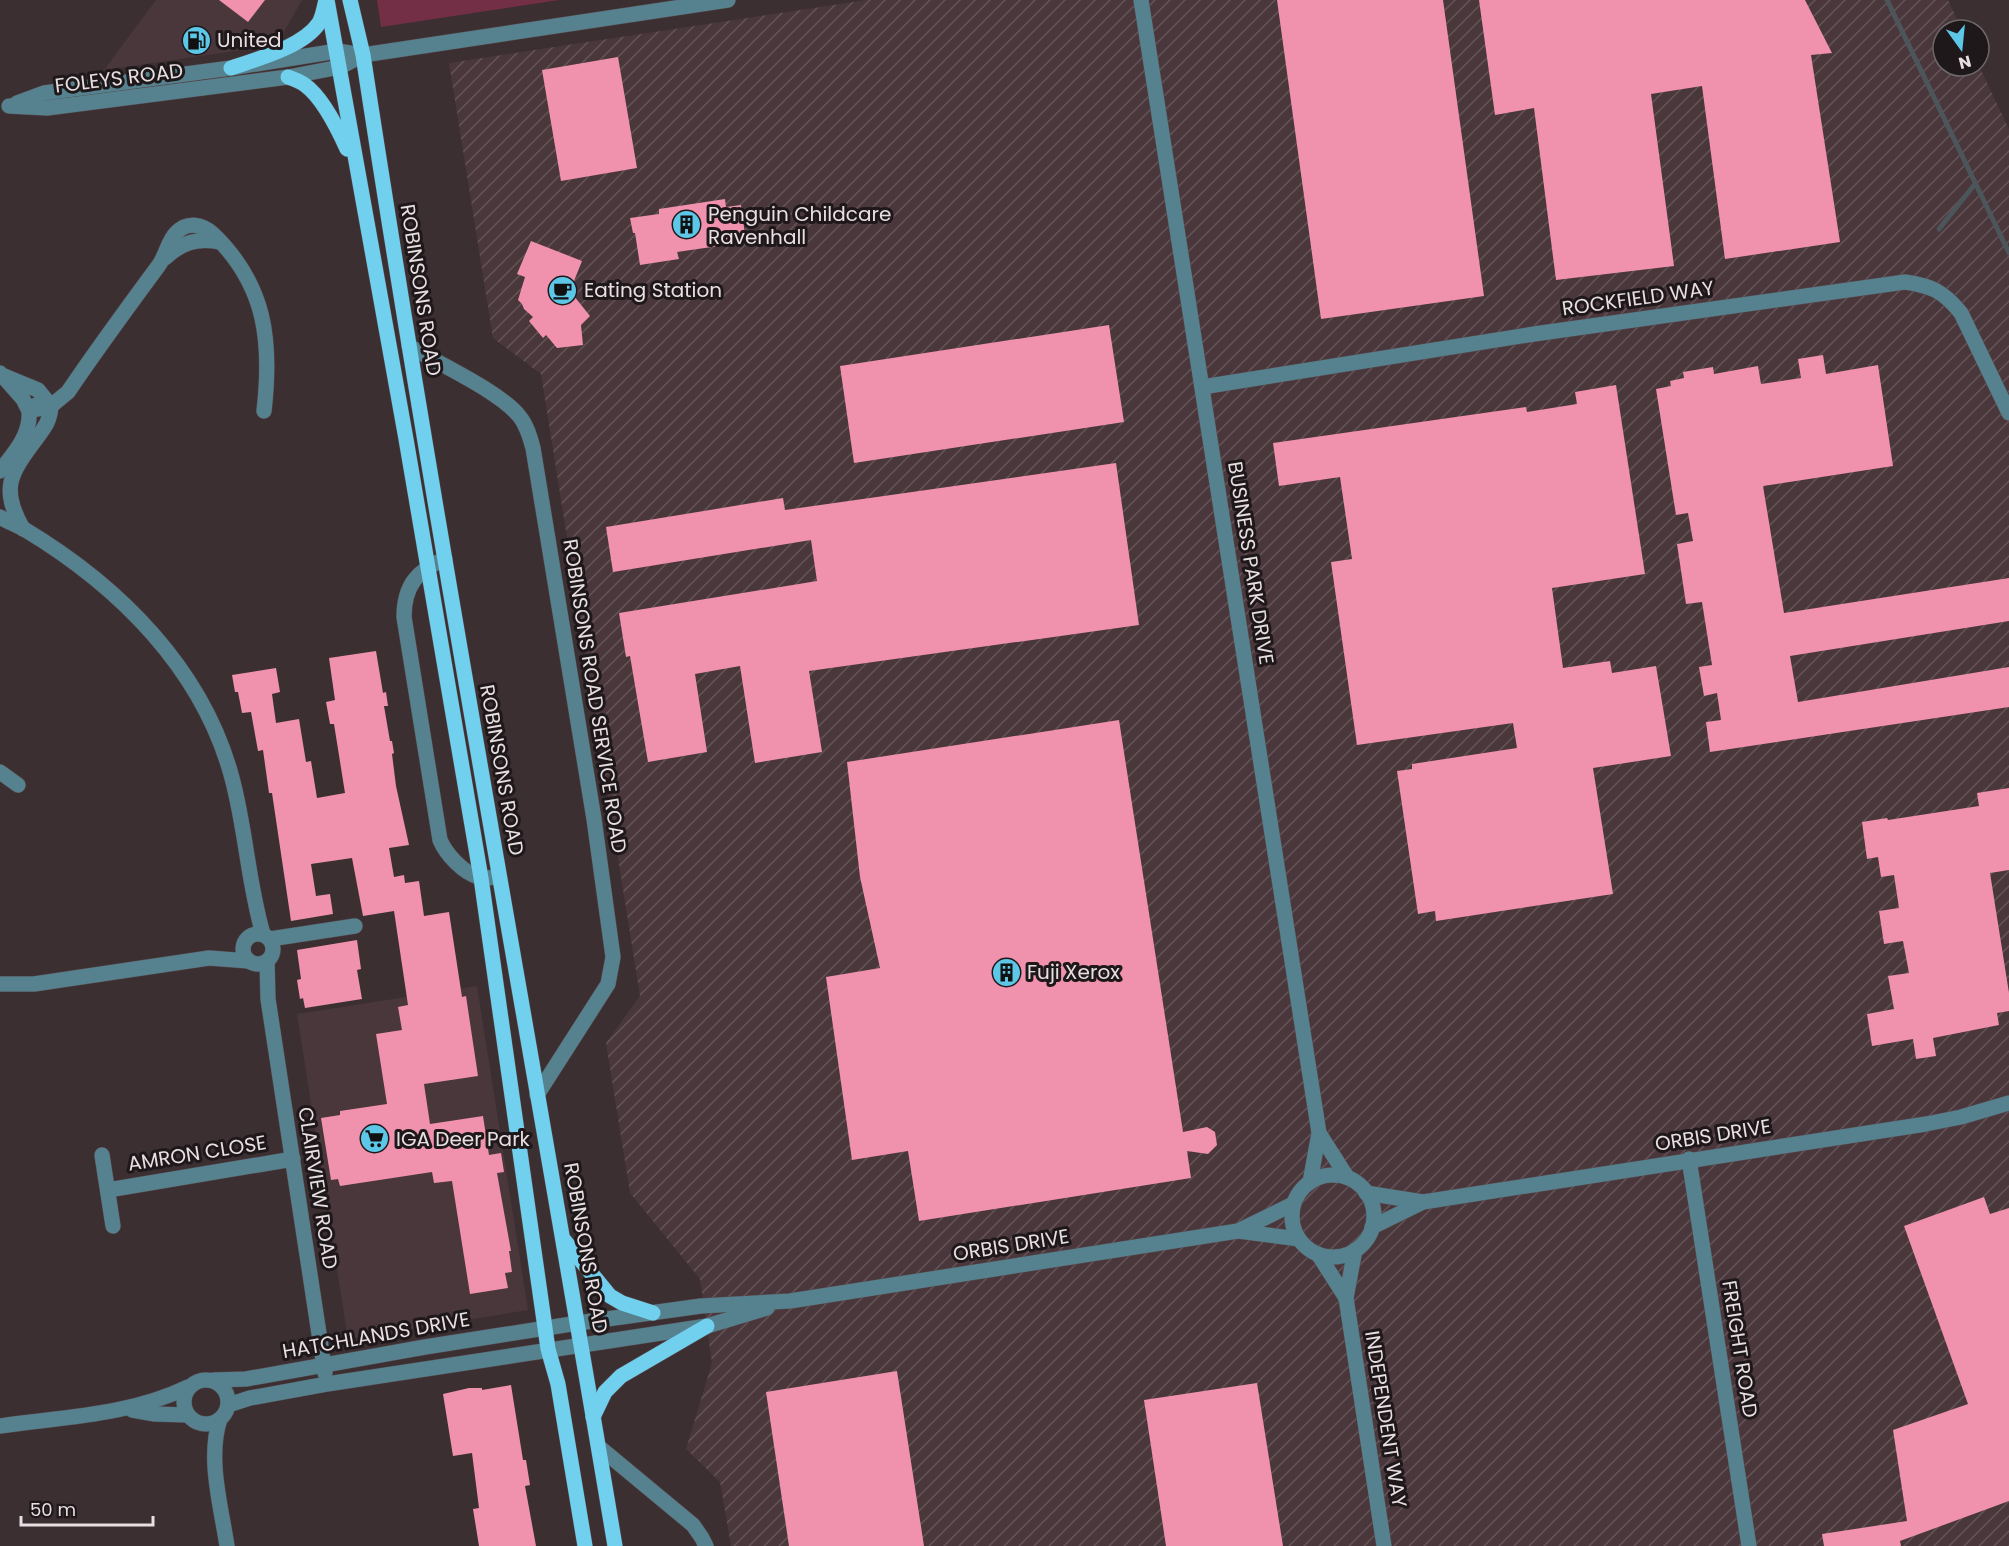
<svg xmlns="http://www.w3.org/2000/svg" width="2009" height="1546" font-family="Poppins,sans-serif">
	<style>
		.built { fill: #4a373c }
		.industrial { fill: url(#industrial-furrows) }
		.grass { fill: #722f46 }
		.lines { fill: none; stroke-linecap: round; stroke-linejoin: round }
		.stream { stroke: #4c5559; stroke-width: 5 }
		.building { fill: #f092ad }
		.minor-casing { stroke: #574b4e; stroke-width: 16 }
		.major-casing { stroke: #574b4e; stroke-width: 16 }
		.minor { stroke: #568290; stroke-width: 15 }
		.major { stroke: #70d0ee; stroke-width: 15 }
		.labels { text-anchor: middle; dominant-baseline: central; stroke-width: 6; stroke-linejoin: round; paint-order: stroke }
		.poi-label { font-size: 20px; fill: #e7dfe1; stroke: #1e181a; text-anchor: start }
		.street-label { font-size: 20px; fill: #e7dfe1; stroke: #1e181a }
	</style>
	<defs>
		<pattern id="industrial-furrows" width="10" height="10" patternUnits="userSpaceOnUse" patternTransform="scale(1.5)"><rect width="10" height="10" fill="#4a373c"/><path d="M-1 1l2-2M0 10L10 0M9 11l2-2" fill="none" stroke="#645458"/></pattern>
	</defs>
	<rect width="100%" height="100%" fill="#3b2f32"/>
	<g class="built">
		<polygon points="156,0 302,0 284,32 248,49 104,70"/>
		<polygon points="477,986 528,1310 348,1339 297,1014"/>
	</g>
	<polygon class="industrial" points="867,0 1948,0 1962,30 1943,30 1943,66 1979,66 2009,129 2009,1546 731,1546 720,1482 686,1449 712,1363 700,1279 630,1193 606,1043 640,996 541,374 493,338 449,63"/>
	<polygon class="grass" points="377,0 559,0 381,27"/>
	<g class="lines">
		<g class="stream">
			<polyline points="1887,0 2009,253"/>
			<polyline points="1939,229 1975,184"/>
		</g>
	</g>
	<g class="building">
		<polygon points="219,0 265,0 248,22"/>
		<polygon points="1277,0 1443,0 1484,296 1321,319"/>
		<polygon points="1479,0 1805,0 1832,53 1811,55 1840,242 1725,259 1702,86 1651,94 1674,266 1556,280 1534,108 1495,115"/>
		<polygon points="618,57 637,168 561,181 542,70"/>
		<polygon points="725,199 726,207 741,205 746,242 677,252 679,259 640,265 635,233 633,233 630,218 659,214 659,209"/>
		<polygon points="531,241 582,261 570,291 590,316 581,325 583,345 557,348 546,335 543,338 529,321 533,317 524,309 522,304 518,300 525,277 517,274"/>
		<polygon points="1109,325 1124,422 854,463 840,366"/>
		<polygon points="1823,355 1826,374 1878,365 1893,466 1763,486 1784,613 2009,578 2009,621 1790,656 1798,702 2009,667 2009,707 1710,752 1706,722 1721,720 1717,693 1704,696 1699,667 1712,665 1702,602 1686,604 1677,544 1693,541 1688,513 1676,515 1656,389 1671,386 1670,381 1684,378 1683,372 1713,367 1714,374 1758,366 1761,384 1801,378 1798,359"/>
		<polygon points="1616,385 1645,574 1552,588 1563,668 1610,661 1612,673 1656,666 1671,756 1593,768 1613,894 1436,921 1435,911 1418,914 1397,771 1412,769 1412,764 1517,748 1513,723 1357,745 1331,562 1352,559 1340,477 1279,486 1273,443 1526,407 1527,412 1577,404 1575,392"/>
		<polygon points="1116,463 1139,625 809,671 822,752 755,763 740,666 695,674 707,752 648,762 630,656 626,657 619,613 817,581 811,540 613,572 606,527 783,498 785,510"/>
		<polygon points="376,651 383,693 386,692 388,706 384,706 390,741 392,741 394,753 392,754 396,786 409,845 389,848 394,877 404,875 405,883 419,881 424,916 449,912 462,997 466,996 478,1076 424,1084 430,1124 483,1116 489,1155 501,1153 504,1172 497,1173 511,1251 509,1251 512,1272 505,1273 508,1288 470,1294 452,1181 434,1183 432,1172 340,1186 338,1179 331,1180 321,1118 340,1115 340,1111 387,1104 376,1034 402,1030 398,1007 408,1005 394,911 363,916 352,858 311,864 316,896 330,894 333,914 291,921 272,793 269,793 263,750 258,751 251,712 242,713 238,692 235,692 232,675 276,668 280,692 272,694 276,723 299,719 306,762 311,761 317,798 345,793 334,724 330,724 326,702 335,700 329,658"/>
		<polygon points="1119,720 1183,1132 1207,1127 1215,1132 1217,1145 1208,1154 1187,1151 1191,1178 919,1221 908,1151 852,1160 826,977 880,968 860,877 847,762"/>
		<polygon points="2009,788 2009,870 1990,873 2009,993 2009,1011 1997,1013 1999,1025 1933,1038 1936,1056 1916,1059 1913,1039 1872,1046 1867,1014 1894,1009 1888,976 1909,973 1903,941 1884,944 1879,911 1899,908 1894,875 1881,877 1878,857 1867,859 1862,822 1887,818 1888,820 1979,806 1977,793"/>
		<polygon points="357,940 361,969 357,970 362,999 305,1008 303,998 300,999 297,980 301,979 297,950"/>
		<polygon points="1984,1197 1990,1214 2009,1208 2009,1501 1900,1541 1901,1546 1824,1546 1822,1534 1907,1521 1893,1430 1968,1404 1904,1226"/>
		<polygon points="897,1371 924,1546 789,1546 766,1392"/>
		<polygon points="1257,1383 1283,1546 1166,1546 1144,1400"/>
		<polygon points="511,1385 523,1460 526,1460 530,1485 525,1486 536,1546 479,1546 473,1509 479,1508 472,1453 453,1456 443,1394 469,1388 482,1388 482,1390"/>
	</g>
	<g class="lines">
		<defs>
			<g id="minor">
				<polyline points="1141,0 1319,1133 1310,1182"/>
				<polyline points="17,103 44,93 231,68 337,51 363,55"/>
				<polyline points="9,106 47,108 288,77 340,67 363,55 728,0"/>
				<path d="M165,258C182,242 197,238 220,242"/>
				<path d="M409,346C439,364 501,392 520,417C527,426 530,437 533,448L594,819L613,957L608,984L537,1095"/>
				<polyline points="0,373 23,399 29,411 51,406 38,390 4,376"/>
				<path d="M1202,387L1534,334L1905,282C1932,286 1943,291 1961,313L2009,413"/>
				<path d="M0,471C14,453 31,435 29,411L36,405"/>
				<path d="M0,517C8,522 17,525 24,529C119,586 203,669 232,778C246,830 248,883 263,934"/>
				<path d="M23,529C0,488 10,474 36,439C45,427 50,421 51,406L68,392C97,349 128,307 159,265C166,255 168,241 176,233C187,221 202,224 213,234C266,285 272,341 264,411"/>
				<path d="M445,559C417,570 404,586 404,617L440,840C446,854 463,873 479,877C485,879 492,877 499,877"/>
				<polyline points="0,772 18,785"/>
				<circle cx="258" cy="949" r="15"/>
				<polyline points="270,939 355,926"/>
				<polyline points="267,961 268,999 325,1373"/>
				<polyline points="0,984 34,984 209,958 249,961"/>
				<polyline points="1319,1133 1347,1177"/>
				<polyline points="102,1155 113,1226"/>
				<polyline points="1689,1159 1749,1546"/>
				<circle cx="1333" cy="1216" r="41"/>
				<polyline points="108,1190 293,1159"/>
				<polyline points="1366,1193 1423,1202"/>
				<polyline points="1372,1227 1423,1202 1926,1124 1961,1117 2009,1103"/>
				<polyline points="1238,1231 1299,1239"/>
				<polyline points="1355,1250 1346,1298 1384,1546"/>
				<polyline points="1318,1254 1346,1298"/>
				<circle cx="206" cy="1402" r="22"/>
				<polyline points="213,1380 246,1379 425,1347 578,1323 701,1306 790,1301 1238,1231 1293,1204"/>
				<polyline points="228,1405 250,1398 327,1384 707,1326 767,1308"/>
				<polyline points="132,1410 155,1414 187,1415"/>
				<path d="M220,1419C207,1458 221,1506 227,1546"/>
				<path d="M0,1426C63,1417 131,1415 188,1387"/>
				<polyline points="599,1447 693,1525 702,1538 706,1546"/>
			</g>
			<g id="major">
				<polyline points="327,0 406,439 481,878 548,1349 558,1384 585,1546"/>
				<path d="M350,0L363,55C439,553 532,1049 615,1546"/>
				<path d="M231,68C257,59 303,47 319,23C323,16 324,7 326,0"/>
				<path d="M288,77C293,79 300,81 305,85C323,98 338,129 347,149"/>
				<polyline points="564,1240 610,1296 622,1303 653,1313"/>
				<polyline points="593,1417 605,1392 621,1376 707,1326"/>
			</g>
		</defs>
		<use href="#minor" class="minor-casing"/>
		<use href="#major" class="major-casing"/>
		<use href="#minor" class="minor"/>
		<use href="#major" class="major"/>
	</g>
	<defs>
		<symbol id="fuel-disc" viewBox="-11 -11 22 22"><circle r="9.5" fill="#5cc7e7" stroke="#1e181a"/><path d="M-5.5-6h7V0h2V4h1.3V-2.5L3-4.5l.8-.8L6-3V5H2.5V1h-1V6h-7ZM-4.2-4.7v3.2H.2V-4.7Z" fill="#111"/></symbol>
		<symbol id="building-disc" viewBox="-11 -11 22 22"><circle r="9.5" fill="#5cc7e7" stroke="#1e181a"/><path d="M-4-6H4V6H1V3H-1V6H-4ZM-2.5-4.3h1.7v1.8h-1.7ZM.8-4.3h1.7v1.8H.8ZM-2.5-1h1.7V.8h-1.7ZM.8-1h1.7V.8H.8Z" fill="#111"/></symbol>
		<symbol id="cafe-disc" viewBox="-11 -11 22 22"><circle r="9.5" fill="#5cc7e7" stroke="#1e181a"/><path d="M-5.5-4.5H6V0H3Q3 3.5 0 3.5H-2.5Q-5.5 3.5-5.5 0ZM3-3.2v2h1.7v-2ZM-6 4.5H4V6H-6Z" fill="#111"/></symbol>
		<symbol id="supermarket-disc" viewBox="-11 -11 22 22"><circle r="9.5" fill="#5cc7e7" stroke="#1e181a"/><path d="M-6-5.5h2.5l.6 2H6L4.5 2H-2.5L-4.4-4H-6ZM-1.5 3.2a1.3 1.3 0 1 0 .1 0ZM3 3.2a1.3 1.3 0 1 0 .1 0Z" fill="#111"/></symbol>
	</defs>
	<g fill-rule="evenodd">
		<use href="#fuel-disc" x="180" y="24" width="33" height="33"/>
		<use href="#building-disc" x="670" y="208" width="33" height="33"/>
		<use href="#cafe-disc" x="546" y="274" width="33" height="33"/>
		<use href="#building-disc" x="990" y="956" width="33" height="33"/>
		<use href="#supermarket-disc" x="358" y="1122" width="33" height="33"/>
	</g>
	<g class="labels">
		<g class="poi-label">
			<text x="217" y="40">United</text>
			<text x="708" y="214">Penguin Childcare<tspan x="708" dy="23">Ravenhall</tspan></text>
			<text x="584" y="290">Eating Station</text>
			<text x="1027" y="972">Fuji Xerox</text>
			<text x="396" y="1139">IGA Deer Park</text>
		</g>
		<g class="street-label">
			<text transform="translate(119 78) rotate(-7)">FOLEYS ROAD</text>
			<text transform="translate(421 290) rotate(81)">ROBINSONS ROAD</text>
			<text transform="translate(1638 298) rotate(-8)">ROCKFIELD WAY</text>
			<text transform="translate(1251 563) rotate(81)">BUSINESS PARK DRIVE</text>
			<text transform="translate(595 696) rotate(81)">ROBINSONS ROAD SERVICE ROAD</text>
			<text transform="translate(502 770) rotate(80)">ROBINSONS ROAD</text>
			<text transform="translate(1713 1135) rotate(-9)">ORBIS DRIVE</text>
			<text transform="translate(197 1153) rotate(-9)">AMRON CLOSE</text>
			<text transform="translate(318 1188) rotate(81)">CLAIRVIEW ROAD</text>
			<text transform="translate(1011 1245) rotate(-9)">ORBIS DRIVE</text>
			<text transform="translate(586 1248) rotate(80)">ROBINSONS ROAD</text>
			<text transform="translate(376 1335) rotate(-10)">HATCHLANDS DRIVE</text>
			<text transform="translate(1740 1349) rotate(81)">FREIGHT ROAD</text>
			<text transform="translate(1386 1419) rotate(81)">INDEPENDENT WAY</text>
		</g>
	</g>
	<g transform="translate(1961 48) rotate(165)"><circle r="28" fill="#1e181a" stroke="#6e686a" stroke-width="1.5"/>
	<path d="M0-4.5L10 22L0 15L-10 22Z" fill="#5cc7e7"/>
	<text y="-9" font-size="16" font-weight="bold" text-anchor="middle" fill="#e7dfe1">N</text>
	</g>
	<path d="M21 1516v9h132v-9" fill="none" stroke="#e7dfe1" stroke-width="3"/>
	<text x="30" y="1516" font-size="18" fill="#e7dfe1" stroke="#1e181a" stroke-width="4.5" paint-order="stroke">50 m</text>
</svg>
